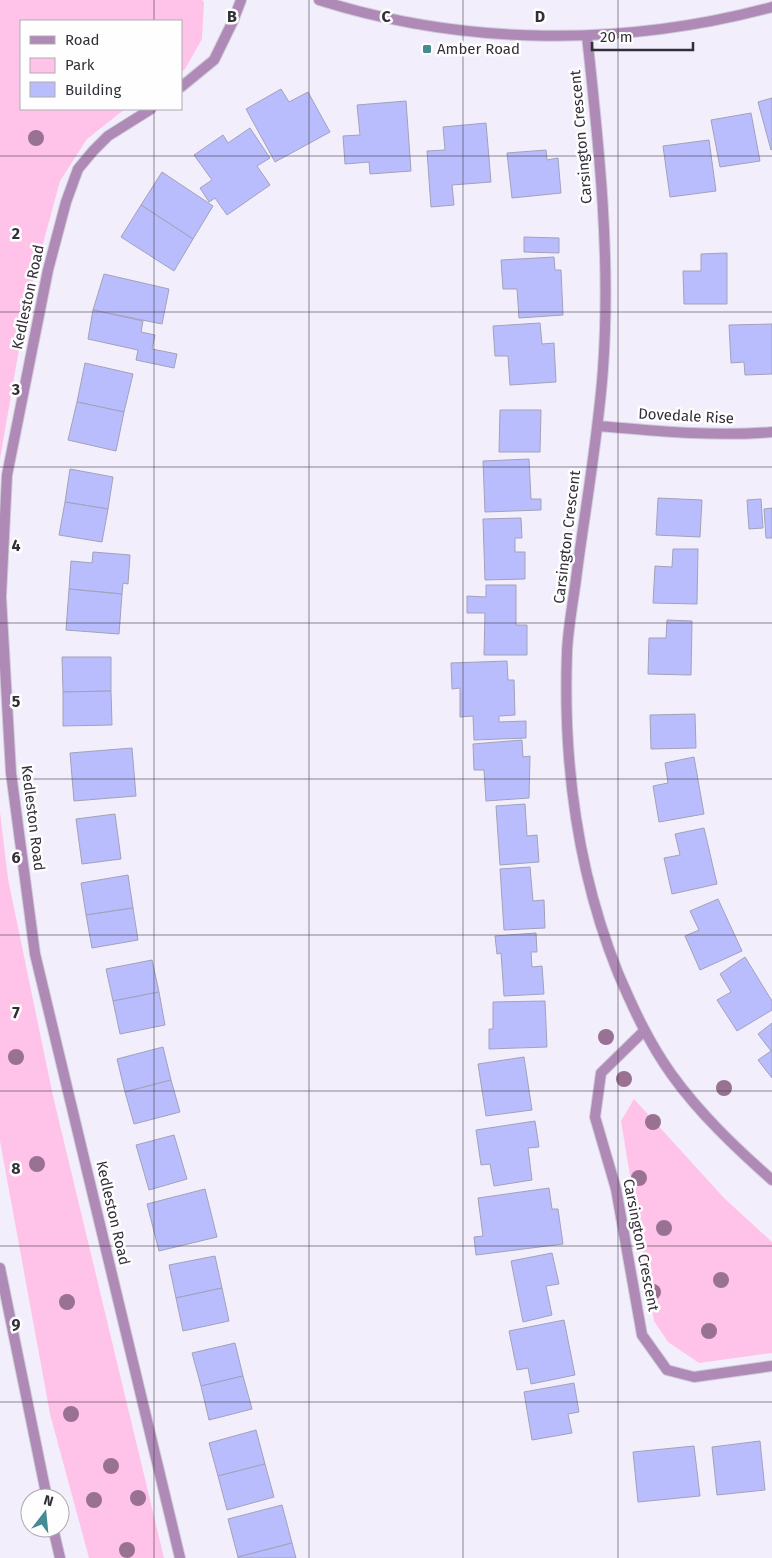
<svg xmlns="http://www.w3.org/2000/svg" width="772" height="1558" font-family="'Fira Sans',sans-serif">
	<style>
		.green { fill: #ffc3e9 }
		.building { fill: #babdfd; stroke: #a1a2b9 }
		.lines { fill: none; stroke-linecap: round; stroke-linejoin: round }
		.minor-casing { stroke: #d0ccd9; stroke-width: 12 }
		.tertiary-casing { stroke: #d0ccd9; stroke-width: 12 }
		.minor { stroke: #b08ab6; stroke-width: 10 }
		.tertiary { stroke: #b08ab6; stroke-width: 10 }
		.tree { fill: #987193 }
		.grid { fill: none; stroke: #332f38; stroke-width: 1; stroke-opacity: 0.55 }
		.poi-dot { fill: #448b93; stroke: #fefefe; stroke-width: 2 }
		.labels { text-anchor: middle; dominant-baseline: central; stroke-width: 5; stroke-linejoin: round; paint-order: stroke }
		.poi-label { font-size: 15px; fill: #332f38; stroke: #fefefe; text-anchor: start }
		.street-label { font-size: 15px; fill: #332f38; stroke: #fefefe }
		.grid-label { font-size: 16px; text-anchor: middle; font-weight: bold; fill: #332f38; stroke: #fefefe; stroke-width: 5; stroke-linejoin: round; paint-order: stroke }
	</style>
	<rect width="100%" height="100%" fill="#f3eefc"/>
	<g class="green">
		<polygon points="0,0 202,0 204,2 202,39 185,69 181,72 181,21 21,21 21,109 125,109 87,139 60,181 27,303 0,459"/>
		<polygon points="0,812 8,879 53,1096 164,1558 89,1558 50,1414 0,1141"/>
		<polygon points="634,1099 724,1198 772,1242 772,1353 699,1363 668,1342 654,1321 621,1121"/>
	</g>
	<g class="building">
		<polygon points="281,89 289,102 308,92 330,132 275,162 246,109"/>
		<polygon points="772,98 772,149 771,150 758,102"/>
		<polygon points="406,101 411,171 370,174 369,162 345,164 343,136 360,135 357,105"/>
		<polygon points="751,113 760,161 720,167 711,120"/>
		<polygon points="486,123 491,182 452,185 454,205 431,207 427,151 445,150 443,127"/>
		<polygon points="250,128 270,158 257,166 270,185 227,215 215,198 209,202 200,188 212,180 194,155 223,135 228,143"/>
		<polygon points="709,140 716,191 670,197 663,146"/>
		<polygon points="546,150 547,160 558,158 561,193 512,198 507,153"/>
		<polygon points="162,172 213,206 193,239 141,205"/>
		<polygon points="141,205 193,239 174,271 121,237"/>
		<polygon points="524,237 559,238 559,253 524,252"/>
		<polygon points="727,253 727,304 684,304 683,271 701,271 701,254"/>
		<polygon points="554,257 555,270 561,270 563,315 519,318 517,289 503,289 501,260"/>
		<polygon points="104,274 169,289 162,324 93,310"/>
		<polygon points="93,310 143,321 141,332 155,335 152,349 177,354 174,368 136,360 138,350 88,339"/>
		<polygon points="540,323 542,344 554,343 556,382 510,385 508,356 495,356 493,326"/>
		<polygon points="772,324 772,374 745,375 744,362 731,363 729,325"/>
		<polygon points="85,363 133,374 124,412 77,402"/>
		<polygon points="77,402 124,412 116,451 68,440"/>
		<polygon points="500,410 541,410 540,452 499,452"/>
		<polygon points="529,459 531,499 541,499 541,510 485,512 483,461"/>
		<polygon points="70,469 113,477 108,509 65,502"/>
		<polygon points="658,498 702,500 700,537 656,535"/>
		<polygon points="761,499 763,528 749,529 747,500"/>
		<polygon points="65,502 108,509 102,542 59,535"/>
		<polygon points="772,508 772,538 766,538 764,509"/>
		<polygon points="521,518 522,538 515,538 515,552 525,552 525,579 485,580 483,519"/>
		<polygon points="673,549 698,549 697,604 653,603 655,566 672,567"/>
		<polygon points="93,552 130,555 128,584 123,583 122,594 69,589 71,561 92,563"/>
		<polygon points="486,585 516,585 516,625 527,625 527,655 484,655 485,613 467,613 467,596 486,597"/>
		<polygon points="69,589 122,594 119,634 66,630"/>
		<polygon points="667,620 692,621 691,675 648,674 649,638 666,638"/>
		<polygon points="62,657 111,657 111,691 63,692"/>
		<polygon points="507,661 508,680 514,680 515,715 499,716 499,722 526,721 526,738 474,740 473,716 460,717 460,688 452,689 451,663"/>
		<polygon points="111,691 112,725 63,726 63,692"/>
		<polygon points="695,714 696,748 651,749 650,715"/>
		<polygon points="522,740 523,757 530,756 529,798 486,801 484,770 474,770 473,744"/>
		<polygon points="132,748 136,796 74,801 70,753"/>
		<polygon points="694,757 704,814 659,822 653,786 668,783 665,763"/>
		<polygon points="525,804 527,836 537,835 539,862 500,865 496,806"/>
		<polygon points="115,814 121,859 82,864 76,819"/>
		<polygon points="704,828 717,884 672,894 664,858 680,855 675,834"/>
		<polygon points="530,867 533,901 544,900 545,928 504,930 500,869"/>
		<polygon points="128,875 133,908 86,915 81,883"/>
		<polygon points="718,899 742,951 700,970 685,936 699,930 690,911"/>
		<polygon points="133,908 138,940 92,948 86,915"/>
		<polygon points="536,933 537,952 531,952 532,967 542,966 544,994 504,996 501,953 497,954 495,936"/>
		<polygon points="745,957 772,1001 772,1010 737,1031 717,1000 731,992 720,974"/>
		<polygon points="152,960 159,992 113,1001 106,969"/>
		<polygon points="159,992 165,1025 120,1034 113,1001"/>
		<polygon points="545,1001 547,1047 489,1049 489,1029 493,1029 493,1002"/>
		<polygon points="772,1023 772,1078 758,1060 771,1051 758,1034"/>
		<polygon points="163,1047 171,1080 125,1092 117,1059"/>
		<polygon points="524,1057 532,1110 486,1116 478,1064"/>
		<polygon points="171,1080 180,1112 134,1124 125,1092"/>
		<polygon points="535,1121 539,1147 528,1148 532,1180 494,1186 490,1164 481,1165 476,1130"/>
		<polygon points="174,1135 187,1179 149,1190 136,1145"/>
		<polygon points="549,1188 552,1209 558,1209 563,1244 476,1255 474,1237 483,1236 478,1198"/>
		<polygon points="205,1189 217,1237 159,1251 147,1204"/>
		<polygon points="552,1253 559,1284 546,1286 552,1315 523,1322 511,1261"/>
		<polygon points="215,1256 222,1288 176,1298 169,1265"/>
		<polygon points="222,1288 229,1321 183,1331 176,1298"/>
		<polygon points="564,1320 575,1375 531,1384 528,1368 517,1370 509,1331"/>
		<polygon points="235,1343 243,1376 201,1386 192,1353"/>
		<polygon points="243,1376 252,1409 209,1420 201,1386"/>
		<polygon points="574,1383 579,1412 568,1414 572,1433 532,1440 524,1392"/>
		<polygon points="256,1430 265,1464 218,1476 209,1443"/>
		<polygon points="760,1441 765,1490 717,1495 712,1447"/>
		<polygon points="694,1446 700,1496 638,1502 633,1452"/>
		<polygon points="265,1464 274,1497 227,1510 218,1476"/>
		<polygon points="282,1505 292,1543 238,1557 228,1519"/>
		<polygon points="292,1543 296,1558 238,1558 238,1557"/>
	</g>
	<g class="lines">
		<defs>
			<g id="minor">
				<path d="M587,36C599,146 611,257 603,369C598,439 585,509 576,579C573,603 568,628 567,652C563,761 577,871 618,973C633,1008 649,1043 672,1075C700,1114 736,1148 772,1180"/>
				<polyline points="181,87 214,60 233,21 241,0"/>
				<polyline points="151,109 108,136 93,151 78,169 66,202 48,270 7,475 1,597 11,773 35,954 180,1558"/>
				<path d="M598,426C656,431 714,437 772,432"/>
				<polyline points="644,1031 601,1073 595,1117 616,1189 642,1335 667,1370 694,1377 772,1366"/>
			</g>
			<g id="tertiary">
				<path d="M319,0C465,46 624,47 772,7"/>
				<polyline points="0,1268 47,1498"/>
				<polyline points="53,1528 60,1558"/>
			</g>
		</defs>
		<use href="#minor" class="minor-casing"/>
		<use href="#tertiary" class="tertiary-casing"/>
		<use href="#minor" class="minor"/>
		<use href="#tertiary" class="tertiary"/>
	</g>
	<g class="tree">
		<circle cx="36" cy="138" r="8"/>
		<circle cx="606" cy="1037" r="8"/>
		<circle cx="16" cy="1057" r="8"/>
		<circle cx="624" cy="1079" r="8"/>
		<circle cx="724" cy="1088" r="8"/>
		<circle cx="653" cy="1122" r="8"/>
		<circle cx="37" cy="1164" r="8"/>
		<circle cx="639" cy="1178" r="8"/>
		<circle cx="664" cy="1228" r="8"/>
		<circle cx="721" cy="1280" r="8"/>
		<circle cx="653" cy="1292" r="8"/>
		<circle cx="67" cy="1302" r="8"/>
		<circle cx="709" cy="1331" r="8"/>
		<circle cx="71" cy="1414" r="8"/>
		<circle cx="111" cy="1466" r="8"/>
		<circle cx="138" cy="1498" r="8"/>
		<circle cx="94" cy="1500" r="8"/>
		<circle cx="127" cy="1550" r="8"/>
	</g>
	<path class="grid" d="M154,0V21M309,0V1558M463,0V1558M618,0V1558M154,109V1558M0,156H772M0,312H772M0,467H772M0,623H772M0,779H772M0,935H772M0,1091H772M0,1246H772M0,1402H772"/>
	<rect class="poi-dot" x="422" y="44" width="10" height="10" rx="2.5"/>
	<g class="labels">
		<g class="poi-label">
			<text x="437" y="49">Amber Road</text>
		</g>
		<g class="street-label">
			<text transform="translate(581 137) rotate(-95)">Carsington Crescent</text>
			<text transform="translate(28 297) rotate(-78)">Kedleston Road</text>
			<text transform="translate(686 416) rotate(3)">Dovedale Rise</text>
			<text transform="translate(567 537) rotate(-83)">Carsington Crescent</text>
			<text transform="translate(33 818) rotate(83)">Kedleston Road</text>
			<text transform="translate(113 1213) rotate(77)">Kedleston Road</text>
			<text transform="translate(641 1245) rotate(79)">Carsington Crescent</text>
		</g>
	</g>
	<g class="grid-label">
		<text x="232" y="22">B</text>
		<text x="386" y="22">C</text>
		<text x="540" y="22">D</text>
		<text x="16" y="239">2</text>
		<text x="16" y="395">3</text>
		<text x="16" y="551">4</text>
		<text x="16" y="707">5</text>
		<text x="16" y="863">6</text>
		<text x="16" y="1018">7</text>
		<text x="16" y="1174">8</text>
		<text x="16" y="1330">9</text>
	</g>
	<rect x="20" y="20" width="162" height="90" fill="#fefefe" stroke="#adabaf"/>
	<rect x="30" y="36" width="25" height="8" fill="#b08ab6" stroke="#adabaf"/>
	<text x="65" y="45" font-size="15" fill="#332f38">Road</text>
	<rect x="30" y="58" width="25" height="15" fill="#ffc3e9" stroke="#adabaf"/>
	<text x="65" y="70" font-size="15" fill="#332f38">Park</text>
	<rect x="30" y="82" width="25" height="15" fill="#babdfd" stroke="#adabaf"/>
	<text x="65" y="95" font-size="15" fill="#332f38">Building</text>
	<g transform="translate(45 1513) rotate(16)"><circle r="24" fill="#fefefe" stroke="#adabaf"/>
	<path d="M0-4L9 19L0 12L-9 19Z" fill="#448b93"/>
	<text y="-8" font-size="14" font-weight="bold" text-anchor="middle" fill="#332f38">N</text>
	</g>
	<path d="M592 42v8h101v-8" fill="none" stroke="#332f38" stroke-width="2.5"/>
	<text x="600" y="42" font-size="15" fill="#332f38" stroke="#fefefe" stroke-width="4" paint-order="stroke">20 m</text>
</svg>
